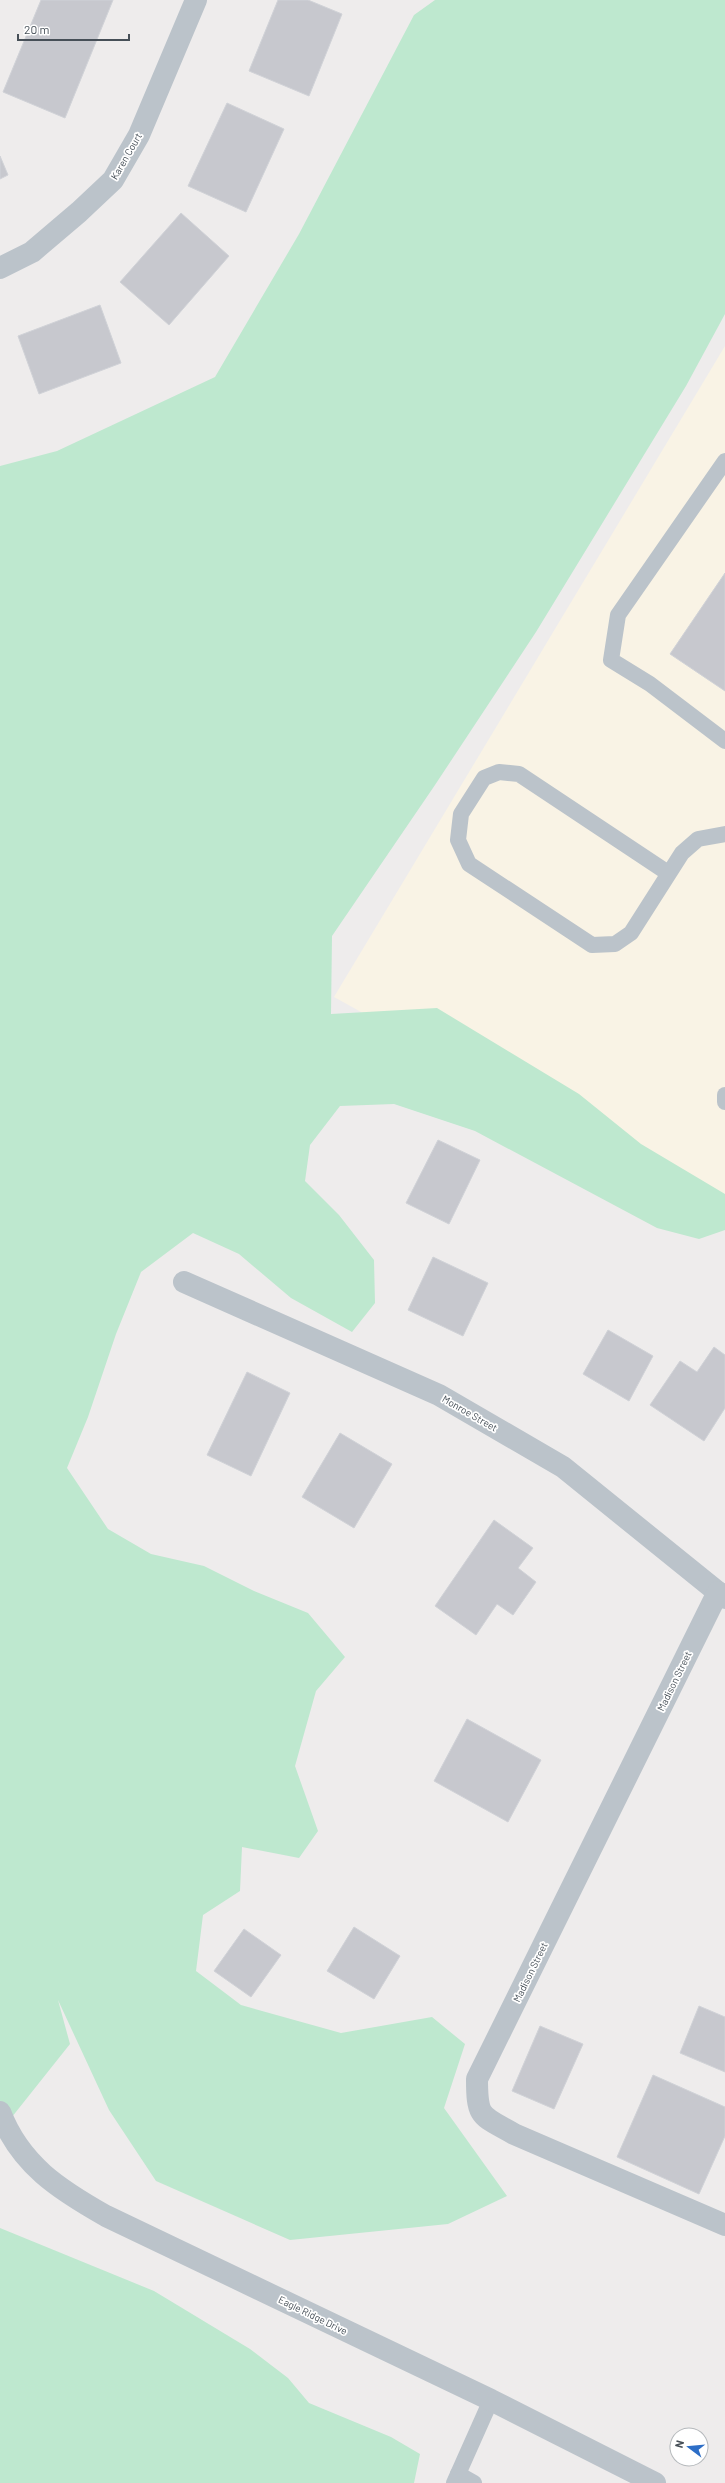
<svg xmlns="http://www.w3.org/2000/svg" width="725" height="2483" font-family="Barlow,sans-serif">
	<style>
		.commercial { fill: #f9f3e5 }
		.green { fill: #bee8cf }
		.building { fill: #c7c8ce; stroke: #d0d2d7 }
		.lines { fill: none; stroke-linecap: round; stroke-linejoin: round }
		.lane { stroke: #bbc3ca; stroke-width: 16 }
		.street { stroke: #bbc3ca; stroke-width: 22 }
		.labels { text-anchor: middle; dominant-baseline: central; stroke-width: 3.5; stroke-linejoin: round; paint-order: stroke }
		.street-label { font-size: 10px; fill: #464f57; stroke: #fff }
	</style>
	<rect width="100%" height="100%" fill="#eeecec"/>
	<polygon class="commercial" points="725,346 725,1213 334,997"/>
	<g class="green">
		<polygon points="435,0 725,0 725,314 686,386 536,632 435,785 332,936 331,1014 437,1008 579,1094 641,1144 725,1194 725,1230 699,1239 657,1228 475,1131 394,1104 340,1106 310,1145 305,1181 339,1215 374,1260 375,1303 352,1332 291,1298 239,1254 193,1233 141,1272 116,1334 88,1417 67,1468 108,1529 151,1554 204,1566 254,1591 308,1613 345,1657 316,1691 295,1766 318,1831 299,1858 242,1847 240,1891 203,1915 196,1971 241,2005 341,2033 432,2017 465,2044 444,2108 507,2196 448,2224 290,2240 156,2181 109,2110 58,2000 70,2044 0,2132 0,466 57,451 215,377 299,234 414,15"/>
		<polygon points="0,2228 154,2291 250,2349 288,2378 309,2403 391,2437 420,2454 414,2483 0,2483"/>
	</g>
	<g class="building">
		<polygon points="41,0 113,0 65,118 3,92"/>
		<polygon points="278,0 308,0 342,14 309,96 249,71"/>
		<polygon points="227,103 284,129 246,212 188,186"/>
		<polygon points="0,156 8,175 0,179"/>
		<polygon points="181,213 229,256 169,325 120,282"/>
		<polygon points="100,305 121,363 39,394 18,336"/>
		<polygon points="725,573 725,691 670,654"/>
		<polygon points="438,1140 480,1160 449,1224 406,1203"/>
		<polygon points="433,1257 488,1283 463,1336 408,1310"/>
		<polygon points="608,1330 653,1356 629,1401 583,1374"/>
		<polygon points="714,1347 725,1355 725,1408 704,1441 650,1405 680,1361 697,1372"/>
		<polygon points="247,1372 290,1393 251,1476 207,1455"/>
		<polygon points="340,1433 392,1464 354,1528 302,1497"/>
		<polygon points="494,1520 533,1548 518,1568 536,1582 513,1615 497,1604 476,1635 435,1606"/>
		<polygon points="467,1719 541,1760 508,1822 434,1781"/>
		<polygon points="354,1927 400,1956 374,1999 327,1971"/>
		<polygon points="244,1929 281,1955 251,1997 214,1971"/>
		<polygon points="699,2006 725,2017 725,2072 680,2053"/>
		<polygon points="540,2026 583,2044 554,2109 512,2091"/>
		<polygon points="653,2075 725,2107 725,2136 699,2194 617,2157"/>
	</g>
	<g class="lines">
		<g class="lane">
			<polyline points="725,461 618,615 611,660 650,684 725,741"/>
			<polyline points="668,873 519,774 499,772 484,778 461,814 458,840 469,864 592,945 615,944 631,933 682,853 698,839 725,834"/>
			<polyline points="725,1095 725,1102"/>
			<polyline points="458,2474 474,2483"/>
			<polyline points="454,2483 491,2400"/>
		</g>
		<g class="street">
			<polyline points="0,268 32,252 79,212 113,180 139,135 196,0"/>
			<polyline points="184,1282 439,1395 563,1467 725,1598"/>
			<path d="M718,1592L477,2079C477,2119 481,2115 514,2134L725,2225"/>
			<path d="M0,2112C20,2165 60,2190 106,2216L491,2400L655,2483"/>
		</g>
	</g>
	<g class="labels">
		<g class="street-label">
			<text transform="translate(126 156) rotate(-60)">Karen Court</text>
			<text transform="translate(470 1413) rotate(30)">Monroe Street</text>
			<text transform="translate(674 1681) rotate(-64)">Madison Street</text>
			<text transform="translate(530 1972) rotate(-64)">Madison Street</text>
			<text transform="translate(313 2315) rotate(26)">Eagle Ridge Drive</text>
		</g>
	</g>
	<g transform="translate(689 2447) rotate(286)"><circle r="19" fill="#ffffff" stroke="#b5b9bc"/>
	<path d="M0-3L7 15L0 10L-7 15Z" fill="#2d6ec7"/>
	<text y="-6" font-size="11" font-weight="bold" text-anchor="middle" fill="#464f57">N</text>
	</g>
	<path d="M18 34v6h111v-6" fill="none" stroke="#464f57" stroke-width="2"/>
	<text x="24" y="34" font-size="12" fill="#464f57" stroke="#ffffff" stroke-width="3" paint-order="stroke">20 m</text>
</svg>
